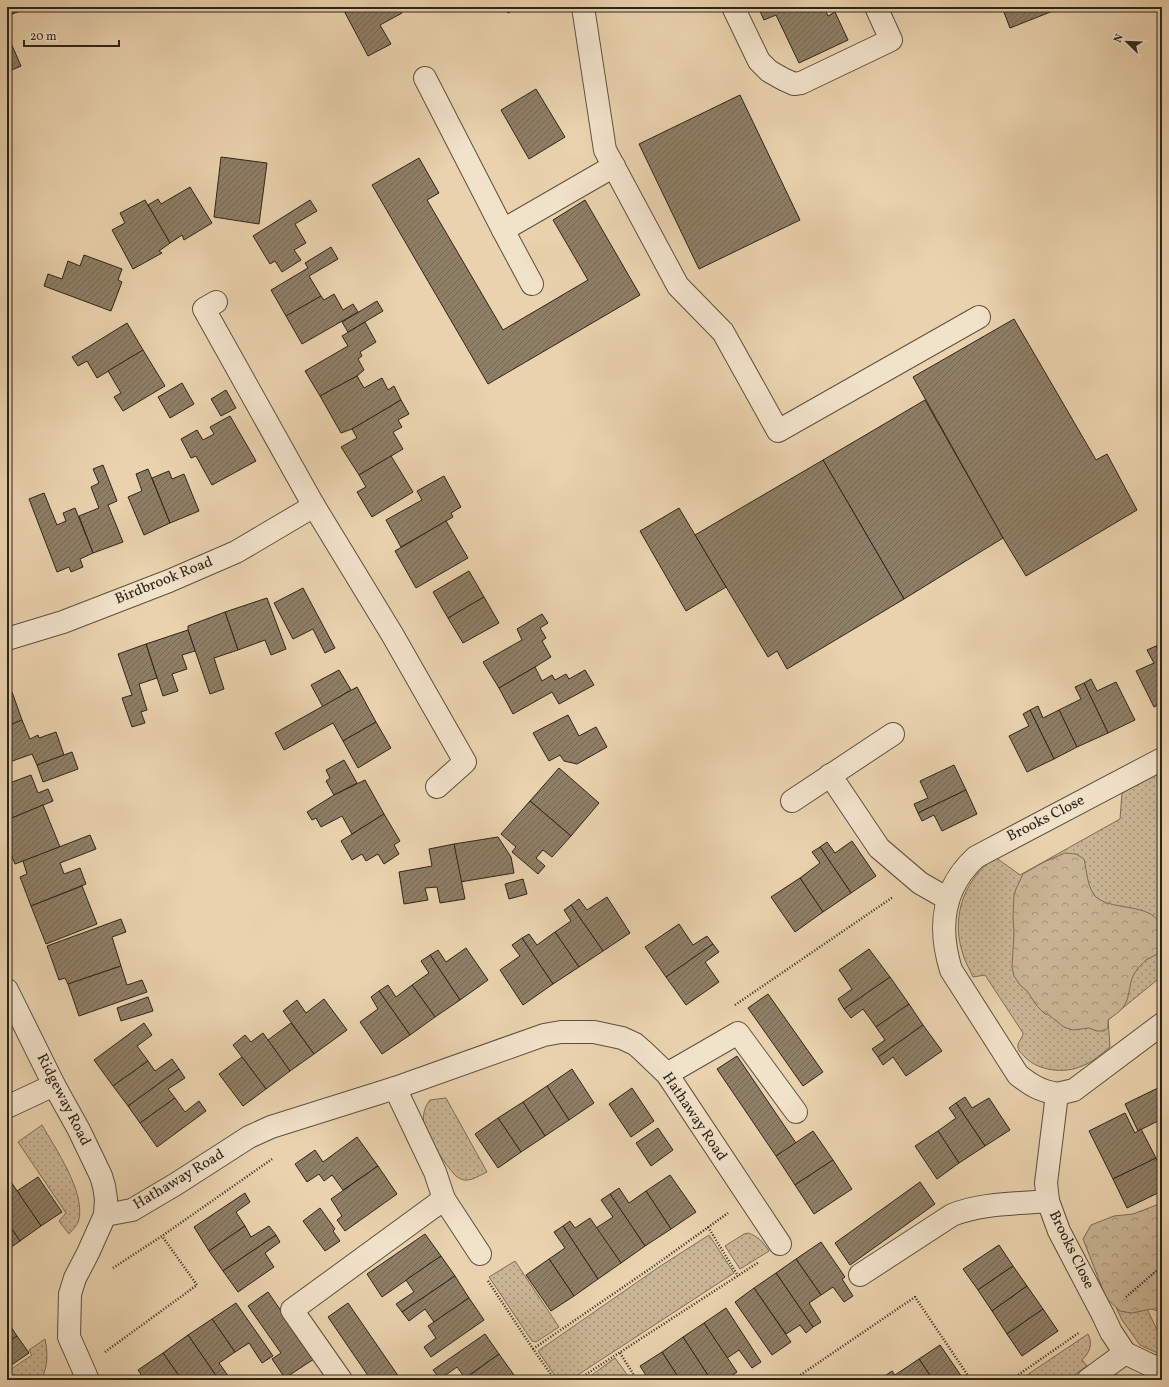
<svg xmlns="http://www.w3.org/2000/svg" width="1169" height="1387" font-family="Vollkorn,serif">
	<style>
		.grass { fill: url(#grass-dots); stroke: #7b6d57 }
		.forest { fill: url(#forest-crowns); stroke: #7b6d57 }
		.building { fill: url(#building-hatch); stroke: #2d251a }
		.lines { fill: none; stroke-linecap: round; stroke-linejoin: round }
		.minor-casing { stroke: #5c503f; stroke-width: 24 }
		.path { stroke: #2d251a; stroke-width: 2.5; stroke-dasharray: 1 2; stroke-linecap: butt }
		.minor { stroke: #f1e2ca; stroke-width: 22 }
		.labels { text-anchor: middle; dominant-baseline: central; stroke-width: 3; stroke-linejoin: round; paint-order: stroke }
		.street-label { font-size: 15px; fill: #2d251a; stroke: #f1e2ca }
	</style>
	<defs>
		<pattern id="grass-dots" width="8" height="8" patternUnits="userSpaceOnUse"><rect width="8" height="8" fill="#c9b594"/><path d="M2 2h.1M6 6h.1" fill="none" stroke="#a49378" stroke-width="1.8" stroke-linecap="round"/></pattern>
		<pattern id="forest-crowns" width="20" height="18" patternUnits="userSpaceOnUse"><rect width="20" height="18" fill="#c9b594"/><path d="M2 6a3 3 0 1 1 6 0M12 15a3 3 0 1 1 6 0" fill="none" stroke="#a49378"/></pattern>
		<pattern id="building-hatch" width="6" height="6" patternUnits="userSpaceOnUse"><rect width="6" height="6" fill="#8f7f66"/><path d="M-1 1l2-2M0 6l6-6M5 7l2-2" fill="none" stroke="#756853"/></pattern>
	</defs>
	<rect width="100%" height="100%" fill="#e9d2ad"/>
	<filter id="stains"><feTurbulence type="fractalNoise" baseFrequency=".005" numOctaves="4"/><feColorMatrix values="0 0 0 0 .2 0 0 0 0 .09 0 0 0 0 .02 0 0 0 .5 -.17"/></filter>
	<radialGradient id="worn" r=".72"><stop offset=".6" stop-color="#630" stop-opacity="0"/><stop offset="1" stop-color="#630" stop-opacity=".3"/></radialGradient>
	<g class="grass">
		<path d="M1162,772V976L1108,1020L1110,1047C1101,1054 1093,1062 1082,1066C1065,1074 1038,1071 1025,1057C1022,1054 1018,1051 1018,1047C1017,1042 1023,1038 1023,1033L985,975L973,977C969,968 964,960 962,951C951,915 965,879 995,857L1020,875L1120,819L1122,793Z"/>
		<path d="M446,1098L487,1172C480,1175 472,1181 464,1180C461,1179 458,1178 456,1176C449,1170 428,1138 425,1129C422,1120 423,1108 430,1100Z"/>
		<path d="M42,1125C55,1148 85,1191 79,1219C78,1225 73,1229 69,1234L59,1221L66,1213L18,1142Z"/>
		<path d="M748,1233C758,1236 763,1242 769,1251L740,1269L725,1246L744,1234Z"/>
		<polygon points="709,1235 734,1273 570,1380 558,1380 538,1351 659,1267"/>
		<polygon points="515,1261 559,1327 536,1342 532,1341 489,1277"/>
		<path d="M1116,1307C1125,1316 1137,1312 1147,1309L1162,1340V1355L1140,1345L1122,1320Z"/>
		<path d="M1088,1334C1093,1344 1090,1352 1082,1360L1087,1366L1067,1380L1021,1379Z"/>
		<path d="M45,1339C48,1353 48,1367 41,1380H7V1372L32,1355L29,1350Z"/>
		<polygon points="615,1358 631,1380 591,1380 589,1377"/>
	</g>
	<g class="forest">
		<path d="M1065,853L1076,854L1084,859C1087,871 1087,888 1096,897C1114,913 1162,900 1162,935C1162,938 1163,943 1162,947C1160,955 1152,956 1146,960C1143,963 1138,968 1136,971C1128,981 1131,996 1124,1006C1121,1011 1113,1016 1108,1020V1028L1104,1031H1097L1089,1028L1073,1030L1064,1027L1049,1015L1044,1013L1037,1006L1027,991L1020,985L1014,976L1012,967L1014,933L1013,917L1014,895L1016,889L1023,874L1044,862Z"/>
		<polygon points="1162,1203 1162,1312 1151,1309 1132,1313 1120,1311 1106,1298 1083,1239 1091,1225 1114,1216 1133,1214"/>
	</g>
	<g class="building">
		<polygon points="7,7 22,7 23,10 7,16"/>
		<polygon points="342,7 398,7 402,13 380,25 391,44 368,56"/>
		<polygon points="504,7 519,7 508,13"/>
		<polygon points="758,7 824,7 828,16 835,12 848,40 799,63 776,15 764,20"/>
		<polygon points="1002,7 1063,7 1010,28"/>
		<polygon points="7,34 21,66 7,72"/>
		<polygon points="536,89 565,137 529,159 501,110"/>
		<polygon points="740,95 800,220 699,269 639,144"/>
		<polygon points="221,157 267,163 259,224 214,217"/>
		<polygon points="419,158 439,193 427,200 503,330 588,280 553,220 585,200 640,295 488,384 372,185"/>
		<polygon points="190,187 212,223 184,240 182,235 170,243 148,205 158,199 161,204"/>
		<polygon points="145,200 170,243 159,251 162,253 133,269 112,230 125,223 120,213"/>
		<polygon points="310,200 317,211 295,224 306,243 294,250 301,260 282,272 275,261 270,264 253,236"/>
		<polygon points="331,247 338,259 309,276 321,296 286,316 271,290 308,268 305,263"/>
		<polygon points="84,255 122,269 118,280 122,282 111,311 44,286 48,274 62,279 68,261 80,266"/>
		<polygon points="334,294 343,310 353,304 358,312 302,344 286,316 321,296 324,300"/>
		<polygon points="377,301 383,311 348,332 342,322"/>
		<polygon points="1014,319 1096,460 1107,454 1137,510 1026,576 1003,538 913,377"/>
		<polygon points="365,322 376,342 360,352 362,356 358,359 364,370 357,376 320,396 305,371 348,346 342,336"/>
		<polygon points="127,323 143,350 97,378 87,361 78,366 72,357"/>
		<polygon points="143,350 165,386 123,411 114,397 121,393 108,371"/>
		<polygon points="357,376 364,388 382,378 388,390 394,386 401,400 352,429 341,433 320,396"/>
		<polygon points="182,383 194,404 170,418 158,397"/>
		<polygon points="226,390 236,408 221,416 211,399"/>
		<polygon points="401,400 409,414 398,420 402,427 393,432 403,449 359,475 341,447 357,438 352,429"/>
		<polygon points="925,400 1003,538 904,599 823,460"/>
		<polygon points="230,416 256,461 212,485 196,456 191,458 181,439 197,430 203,440 214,434 210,427"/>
		<polygon points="391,456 413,492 372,517 357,492 366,487 359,475"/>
		<polygon points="823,460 904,599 787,669 777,651 768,657 695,535"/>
		<polygon points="103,465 117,501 108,505 123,542 93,553 79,516 99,508 91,487 99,483 93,469"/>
		<polygon points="148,469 170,523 144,535 128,497 142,491 136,474"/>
		<polygon points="169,471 172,479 184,474 199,511 170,523 152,478"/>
		<polygon points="444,476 461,507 451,513 453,517 401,547 386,520 422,500 417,491"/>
		<polygon points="44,493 57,525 66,521 63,513 75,508 93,553 80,559 83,567 71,572 69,567 57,572 29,499"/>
		<polygon points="679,508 726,587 686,611 640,531"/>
		<polygon points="446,521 468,558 416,588 395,551"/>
		<polygon points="469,571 484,597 448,618 433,592"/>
		<polygon points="303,588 335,648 325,653 313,629 293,639 274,603"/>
		<polygon points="484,597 499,623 463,643 448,618"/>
		<polygon points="267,598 286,649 271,655 265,640 238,650 225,612"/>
		<polygon points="225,612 238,650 214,658 224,689 210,694 188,630 188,626"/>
		<polygon points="542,614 548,623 540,628 546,638 542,641 551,657 535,667 499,688 483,662 522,640 517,629"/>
		<polygon points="188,630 195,651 182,655 187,669 172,674 178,691 163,696 146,644"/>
		<polygon points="1162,643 1162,658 1156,646"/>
		<polygon points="146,644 157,678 139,684 147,710 141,712 145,723 132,727 122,698 132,695 118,654"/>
		<polygon points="1156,646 1162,658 1162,703 1154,707 1136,671 1154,663 1147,650"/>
		<polygon points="535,667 542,681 552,675 555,680 566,674 569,679 585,670 594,685 559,704 552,692 513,714 499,688"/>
		<polygon points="339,670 351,690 323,707 311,685"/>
		<polygon points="1091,679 1097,691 1116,682 1135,720 1108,733 1084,683"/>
		<polygon points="1084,683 1108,733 1077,747 1059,710 1081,699 1075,687"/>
		<polygon points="357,687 376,722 343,741 333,723 284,750 275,733"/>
		<polygon points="12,692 22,720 7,726 7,694"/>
		<polygon points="1038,706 1043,718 1059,710 1077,747 1054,759 1030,710"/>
		<polygon points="1030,710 1054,759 1027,772 1009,736 1029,726 1023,714"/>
		<polygon points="568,715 579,736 596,727 607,747 577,764 564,761 560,755 549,761 533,733"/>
		<polygon points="22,720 30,739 38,735 39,738 56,732 64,755 37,765 32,754 7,763 7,726"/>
		<polygon points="376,722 391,748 358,768 343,741"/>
		<polygon points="72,752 78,769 43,782 37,765"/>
		<polygon points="344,760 357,783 334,795 326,781 330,778 326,770"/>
		<polygon points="954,765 966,790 918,813 914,804 928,798 920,781"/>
		<polygon points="559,768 599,803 571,836 530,801"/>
		<polygon points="31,775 38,793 48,789 53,801 7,820 7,784"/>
		<polygon points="365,780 384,814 352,834 342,816 321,827 316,818 312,820 307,812 334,795"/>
		<polygon points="966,790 977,814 942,831 934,815 922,821 918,813"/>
		<polygon points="530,801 571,836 552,857 543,850 536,858 545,866 538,874 512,852 516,847 501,834"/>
		<polygon points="43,805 60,847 15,864 7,844 7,841 12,839 7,827 7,820"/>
		<polygon points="384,814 400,841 394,845 399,854 384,864 378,854 366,861 362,854 352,860 341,841"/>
		<polygon points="90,835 96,849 60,863 64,874 80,868 86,884 31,906 20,877 27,874 23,861"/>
		<polygon points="498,837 511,857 514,873 460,882 454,844"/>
		<polygon points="852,841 876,876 851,893 820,847 827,842 835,853"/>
		<polygon points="454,844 465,899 440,903 437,887 425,888 428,900 404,904 399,872 432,866 429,849"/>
		<polygon points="820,847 851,893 823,912 800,878 820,863 812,852"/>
		<polygon points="800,878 823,912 795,932 771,897"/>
		<polygon points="523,879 527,894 509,899 505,884"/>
		<polygon points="82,886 97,924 46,944 31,906"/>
		<polygon points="607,897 630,933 603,951 571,905 579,899 587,910"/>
		<polygon points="571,905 603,951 579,967 555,932 571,921 564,910"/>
		<polygon points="121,919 126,932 112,937 121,966 68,984 65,978 59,980 47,946"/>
		<polygon points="679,924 693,945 707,936 713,944 666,977 645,947"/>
		<polygon points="555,932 579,967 553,984 522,938 529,934 537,945"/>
		<polygon points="522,938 553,984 523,1005 500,970 520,956 512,945"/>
		<polygon points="713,944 719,952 705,962 719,982 686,1005 666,977"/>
		<polygon points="466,948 488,980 460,1000 430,955 438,950 446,962"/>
		<polygon points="869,949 890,977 844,1009 838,999 852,989 839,970"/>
		<polygon points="430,955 460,1000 435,1017 412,985 429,973 421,961"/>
		<polygon points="121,966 127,985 142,980 147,992 79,1016 68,984"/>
		<polygon points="890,977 909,1004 876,1027 863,1009 851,1018 844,1009"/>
		<polygon points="388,985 396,997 412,985 435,1017 410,1035 379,991"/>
		<polygon points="379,991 410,1035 382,1054 360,1022 378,1009 371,997"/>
		<polygon points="768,994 823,1072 803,1086 748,1008"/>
		<polygon points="148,997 153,1011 121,1021 117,1008"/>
		<polygon points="324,999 347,1030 314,1054 283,1011 297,1000 306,1013"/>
		<polygon points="909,1004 923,1025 878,1057 872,1049 885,1040 876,1027"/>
		<polygon points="144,1023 152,1035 137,1046 148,1061 113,1086 94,1060"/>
		<polygon points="291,1023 314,1054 290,1071 268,1040"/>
		<polygon points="923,1025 942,1051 906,1076 893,1057 883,1065 878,1057"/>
		<polygon points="263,1033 290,1071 266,1089 233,1045 245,1035 251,1042"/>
		<polygon points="737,1056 796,1143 776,1156 717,1069"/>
		<polygon points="242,1057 266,1089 243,1106 219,1074"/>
		<polygon points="172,1059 179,1069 128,1106 113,1086 148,1061 155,1071"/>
		<polygon points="179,1069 185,1078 168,1089 175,1098 140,1123 128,1106"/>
		<polygon points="572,1069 594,1103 569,1120 547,1086"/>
		<polygon points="547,1086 569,1120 545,1136 523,1102"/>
		<polygon points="1162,1086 1162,1119 1138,1131 1125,1104"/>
		<polygon points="632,1088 654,1121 631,1137 609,1104"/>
		<polygon points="965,1097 972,1108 989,1098 1010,1130 985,1146 956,1103"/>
		<polygon points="175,1098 185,1112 199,1101 206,1111 157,1147 140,1123"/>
		<polygon points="523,1102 545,1136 521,1152 498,1118"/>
		<polygon points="956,1103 985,1146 959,1163 938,1131 956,1118 949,1108"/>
		<polygon points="1125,1113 1135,1133 1141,1129 1156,1158 1113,1179 1089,1131"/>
		<polygon points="498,1118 521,1152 498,1168 475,1134"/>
		<polygon points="658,1128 673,1150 651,1166 636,1143"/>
		<polygon points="813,1131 833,1160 795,1185 776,1156"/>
		<polygon points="938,1131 959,1163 937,1179 915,1146"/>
		<polygon points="357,1137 378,1166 343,1190 332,1175 324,1181 319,1174 307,1182 295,1164 315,1150 323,1162"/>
		<polygon points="1156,1158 1162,1171 1162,1191 1127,1208 1113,1179"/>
		<polygon points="833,1160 852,1189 814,1214 795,1185"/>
		<polygon points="378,1166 397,1194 345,1231 337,1220 342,1216 331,1199"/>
		<polygon points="670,1175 696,1212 671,1229 646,1191"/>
		<polygon points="38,1177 62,1212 41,1226 17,1191"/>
		<polygon points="11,1182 41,1226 20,1241 7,1222 7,1185"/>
		<polygon points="920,1182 935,1204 850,1265 835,1243"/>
		<polygon points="619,1188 629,1203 646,1191 671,1229 645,1246 610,1194"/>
		<polygon points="245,1193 250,1202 236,1212 245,1226 209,1251 194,1227"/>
		<polygon points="610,1194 645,1246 621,1263 596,1228 613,1217 601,1200"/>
		<polygon points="320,1208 335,1229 333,1231 340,1241 325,1251 303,1221"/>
		<polygon points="590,1218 621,1263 598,1279 563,1226 570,1221 575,1228"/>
		<polygon points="7,1222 20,1241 7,1250"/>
		<polygon points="245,1226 251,1237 269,1226 276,1235 223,1271 209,1251"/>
		<polygon points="563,1226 598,1279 574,1296 549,1259 565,1248 554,1232"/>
		<polygon points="425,1234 441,1256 382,1297 367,1274"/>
		<polygon points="276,1235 280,1242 265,1253 274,1267 238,1292 223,1271"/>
		<polygon points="821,1242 845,1277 842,1279 853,1296 844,1302 833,1287 821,1295 796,1259"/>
		<polygon points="999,1245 1013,1266 978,1290 963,1269"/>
		<polygon points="441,1256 455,1276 402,1312 396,1304 414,1292 406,1280"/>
		<polygon points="549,1259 574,1296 551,1311 526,1275"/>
		<polygon points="796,1259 821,1295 809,1303 821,1322 813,1327 776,1273"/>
		<polygon points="1013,1266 1027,1286 992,1311 978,1290"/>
		<polygon points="776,1273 813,1327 806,1333 800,1325 786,1334 754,1288"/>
		<polygon points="455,1276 469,1298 434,1322 425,1309 409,1321 402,1312"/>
		<polygon points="1027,1286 1043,1309 1007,1334 992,1311"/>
		<polygon points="754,1288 791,1342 772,1355 735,1302"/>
		<polygon points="268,1292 314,1359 285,1378 272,1359 281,1353 248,1306"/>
		<polygon points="469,1298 484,1320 431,1357 424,1347 436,1338 428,1326"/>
		<polygon points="236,1303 273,1356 262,1363 249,1343 235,1352 212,1319"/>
		<polygon points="348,1303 401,1380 371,1380 328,1317"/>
		<polygon points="726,1308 761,1362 752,1368 739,1350 727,1358 704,1323"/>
		<polygon points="1043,1309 1058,1331 1022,1356 1007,1334"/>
		<polygon points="212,1319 235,1352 219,1363 231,1380 219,1380 188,1335"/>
		<polygon points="7,1321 17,1336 7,1343"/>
		<polygon points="704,1323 737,1372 725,1380 711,1380 683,1337"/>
		<polygon points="485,1334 499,1354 465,1378 457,1367 440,1379 433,1370"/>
		<polygon points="188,1335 219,1380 204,1380 202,1378 199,1380 182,1380 163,1353"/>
		<polygon points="17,1336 29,1353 7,1368 7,1343"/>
		<polygon points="683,1337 711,1380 699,1380 697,1377 693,1380 680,1380 662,1352"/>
		<polygon points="940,1345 964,1380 933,1380 919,1359"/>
		<polygon points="662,1352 680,1380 649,1380 640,1366"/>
		<polygon points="163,1353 182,1380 145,1380 138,1370"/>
		<polygon points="499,1354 514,1375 506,1380 463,1380"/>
		<polygon points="919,1359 933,1380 898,1380 895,1375"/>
		<polygon points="892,1371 898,1380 879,1380"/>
		<polygon points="514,1375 517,1380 506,1380"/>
	</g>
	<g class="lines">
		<defs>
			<g id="minor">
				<polyline points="583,7 605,150 678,286 723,332 778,431 979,317"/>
				<polyline points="733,7 759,61 769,71 783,79 794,84 801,83 891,40 876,7"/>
				<polyline points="425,78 503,230 532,284"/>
				<polyline points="503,230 614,166"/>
				<polyline points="216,302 204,309 314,506 392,634 465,762 437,787"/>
				<polyline points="7,639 63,622 169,581 236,552 314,506"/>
				<polyline points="830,775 879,848 920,883 948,899"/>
				<polyline points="792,801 893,734"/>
				<polyline points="7,990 54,1085 79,1130 101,1176 104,1186 106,1199 105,1215 88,1253 75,1278 70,1294 69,1337 88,1380"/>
				<polyline points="667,1074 738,1033 796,1112"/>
				<polyline points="395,1088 435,1172 444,1199 480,1254"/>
				<polyline points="1057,1094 1074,1090 1162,1024"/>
				<polyline points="7,1107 54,1085"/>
				<polyline points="105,1215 132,1210 176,1184 249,1137 271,1127 395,1088 544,1035 561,1032 594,1032 622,1038 635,1044 643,1051 667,1074 780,1244"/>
				<path d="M860,1275L952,1215C981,1203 1016,1204 1048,1201"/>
				<polyline points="1125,1353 1150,1365 1162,1369"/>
				<polyline points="341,1380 292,1310 444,1199"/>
				<path d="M1088,1380L1125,1353L1111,1332L1103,1315L1059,1231L1048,1201L1046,1183L1057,1094C1039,1090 1032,1086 1018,1075L951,970C938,928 942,888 976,857L1162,759"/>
			</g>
		</defs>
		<use href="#minor" class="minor-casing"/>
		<g class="path">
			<polyline points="735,1005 893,897"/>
			<polyline points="708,1227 738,1276"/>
			<polyline points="113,1268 162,1236 272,1159"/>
			<polyline points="488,1281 533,1349 555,1380"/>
			<polyline points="1126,1297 1162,1266"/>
			<polyline points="533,1349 654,1266 728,1213"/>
			<polyline points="105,1352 197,1285 162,1236"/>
			<polyline points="620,1353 637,1380"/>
			<polyline points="586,1380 585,1375 759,1262"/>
			<polyline points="793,1380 915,1297 971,1380"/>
			<polyline points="1011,1380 1080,1332"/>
		</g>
		<use href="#minor" class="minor"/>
	</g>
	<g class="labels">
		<g class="street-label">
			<text transform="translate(164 581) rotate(-22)">Birdbrook Road</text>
			<text transform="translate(1046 819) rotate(-27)">Brooks Close</text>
			<text transform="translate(63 1100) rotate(63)">Ridgeway Road</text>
			<text transform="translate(694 1117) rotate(56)">Hathaway Road</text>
			<text transform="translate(179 1180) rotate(-31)">Hathaway Road</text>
			<text transform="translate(1071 1250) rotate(64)">Brooks Close</text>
		</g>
	</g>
	<rect width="1169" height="1387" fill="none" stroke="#e9d2ad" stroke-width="24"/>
	<rect x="8" y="8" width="1153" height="1371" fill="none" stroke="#2d251a" stroke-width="2"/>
	<rect x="12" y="12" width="1145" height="1363" fill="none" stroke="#2d251a"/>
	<g transform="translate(1127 42) rotate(293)" stroke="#f1e2ca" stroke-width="3" paint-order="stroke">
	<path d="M0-3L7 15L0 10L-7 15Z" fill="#2d251a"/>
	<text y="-6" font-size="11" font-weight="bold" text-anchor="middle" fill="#2d251a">N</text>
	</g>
	<path d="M24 40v6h95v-6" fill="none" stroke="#2d251a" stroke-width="2"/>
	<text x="30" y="40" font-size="12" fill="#2d251a" stroke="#f1e2ca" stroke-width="3" paint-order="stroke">20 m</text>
	<rect width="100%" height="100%" filter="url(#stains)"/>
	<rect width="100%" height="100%" fill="url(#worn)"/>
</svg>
